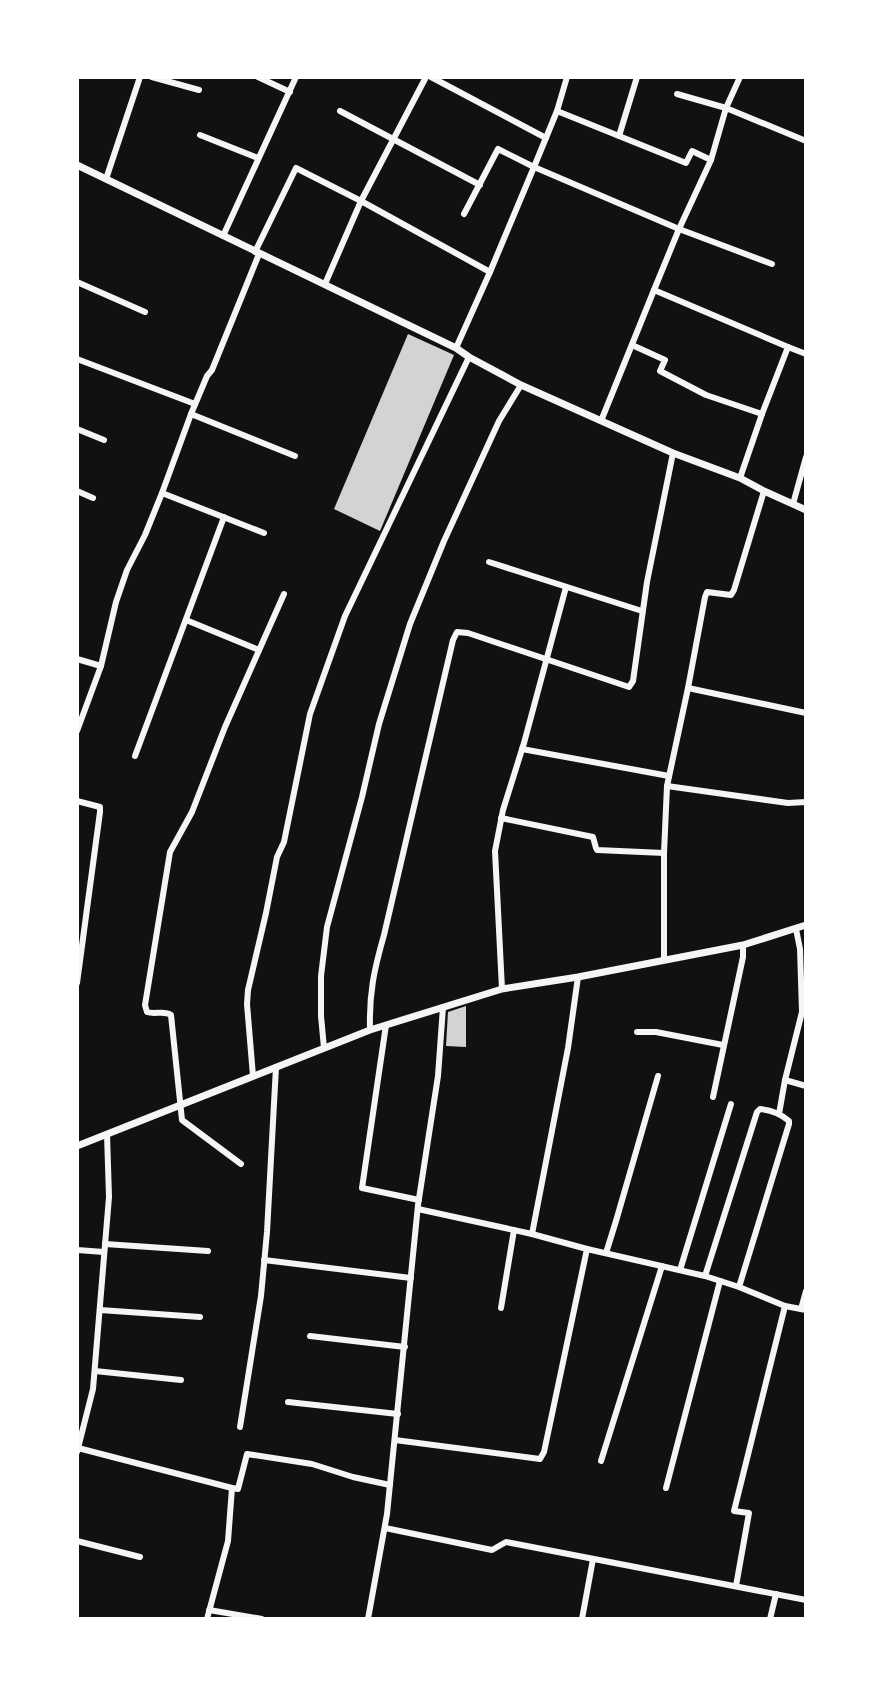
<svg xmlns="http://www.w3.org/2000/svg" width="883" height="1696" font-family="'Crimson Pro',serif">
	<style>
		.building { fill: #d3d3d3 }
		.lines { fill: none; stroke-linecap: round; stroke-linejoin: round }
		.minor { stroke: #f5f5f5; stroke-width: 6 }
		.tertiary { stroke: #f5f5f5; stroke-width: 7 }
	</style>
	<rect width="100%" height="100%" fill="#111"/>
	<g class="building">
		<polygon points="408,334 454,355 380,531 334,509"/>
		<polygon points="466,1006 466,1047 446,1046 448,1012"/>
	</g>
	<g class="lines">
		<g class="minor">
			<polyline points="152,77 199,90"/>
			<polyline points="258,77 290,92"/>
			<polyline points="431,77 546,138"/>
			<polyline points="567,77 557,111 534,167 679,229 772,264"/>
			<polyline points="677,94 726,108 806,141"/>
			<polyline points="340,111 480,185"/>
			<polyline points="557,111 686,163 692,151 711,160"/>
			<polyline points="200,135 258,158"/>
			<polyline points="619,136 637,77"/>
			<polyline points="106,179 140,77"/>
			<polyline points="223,236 296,77"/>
			<polyline points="255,252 296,168 361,201 490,272"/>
			<polyline points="259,254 212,370 207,376 191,414 295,456"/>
			<polyline points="77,282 145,312"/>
			<polyline points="325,284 361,201 426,77"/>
			<polyline points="654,290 679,229 711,160 726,108 740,77"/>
			<polyline points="632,345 665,360 660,371 706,395 762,414"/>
			<polyline points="456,348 490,272 534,167 498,149 464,214"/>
			<polyline points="77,359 195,404"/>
			<polyline points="191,414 162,493 264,533"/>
			<polyline points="601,421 654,290 788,347"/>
			<polyline points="77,429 104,440"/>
			<polyline points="740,478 762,414 788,347 806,354"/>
			<polyline points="77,491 93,498"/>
			<polyline points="793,504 806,457"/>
			<polyline points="489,562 642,611"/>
			<polyline points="186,620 259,650"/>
			<polyline points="77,659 101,666"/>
			<polyline points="688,688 806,713"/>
			<polyline points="77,731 101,666 116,602 127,570 145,535 162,493"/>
			<polyline points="522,749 669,776"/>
			<polyline points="135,756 224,517"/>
			<polyline points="667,786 788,803 806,802"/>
			<polyline points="77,801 100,807 100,812 77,983"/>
			<polyline points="501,818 593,837 596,848 597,850 664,853"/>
			<polyline points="664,960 664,853 667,786 688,688 705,597 707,592 731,595 734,590 764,491"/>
			<polyline points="502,989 495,851 503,810 524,743 566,587"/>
			<polyline points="386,1025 362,1188 419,1200"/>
			<path d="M370,1030C369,993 374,970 384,935L453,640L457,632L468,633L629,687L633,681L647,582L673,453"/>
			<polyline points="637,1032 656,1032 723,1045"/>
			<polyline points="324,1048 321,1016 321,976 327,927 362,797 379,724 410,624 444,541 499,421 521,385"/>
			<polyline points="253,1076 247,1004 248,990 266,913 277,857 284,842 310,714 345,616 469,357"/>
			<polyline points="785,1080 806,1086"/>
			<polyline points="713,1097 743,957 743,945"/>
			<polyline points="779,1114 785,1080 802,1012 800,949 796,929"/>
			<path d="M241,1164L182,1120L171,1015C164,1010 155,1015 147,1012L145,1005L170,852L192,812L225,727L284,594"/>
			<polyline points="418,1209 532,1234 587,1249 705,1276 739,1287 785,1306 806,1310"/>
			<polyline points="532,1234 568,1048 578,977"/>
			<polyline points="105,1244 208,1251"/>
			<polyline points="77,1250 104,1252"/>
			<polyline points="606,1253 616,1221 658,1076"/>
			<polyline points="264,1260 411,1278"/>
			<polyline points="680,1270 731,1104"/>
			<path d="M705,1276L757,1112L760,1109C771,1110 781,1114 789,1121V1124L739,1287"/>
			<polyline points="501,1308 514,1230"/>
			<polyline points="801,1309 806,1291"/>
			<polyline points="100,1310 200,1317"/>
			<polyline points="310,1336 405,1347"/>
			<polyline points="95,1371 181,1380"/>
			<polyline points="288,1402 398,1414"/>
			<polyline points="240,1427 261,1296 267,1232 276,1067"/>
			<polyline points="395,1440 540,1459 544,1452 587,1249"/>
			<polyline points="78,1448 232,1488 238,1489 247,1454 312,1464 353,1477 390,1485"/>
			<polyline points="77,1452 93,1389 109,1197 107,1134"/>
			<polyline points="601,1461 662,1266"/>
			<polyline points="666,1488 720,1281"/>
			<polyline points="385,1528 492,1550 506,1542 806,1600"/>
			<polyline points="77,1541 140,1557"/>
			<polyline points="736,1586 749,1513 734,1511 785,1306"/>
			<polyline points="209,1610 262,1619"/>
			<polyline points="207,1619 228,1541 232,1488"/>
			<polyline points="368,1619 387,1514 418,1205 438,1076 443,1007"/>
			<polyline points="582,1619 593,1559"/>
			<polyline points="770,1619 776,1594"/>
		</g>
		<g class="tertiary">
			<polyline points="77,165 456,348 469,357 521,385 673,453 740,478 764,491 806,510"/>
			<polyline points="77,1146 370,1030 502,989 578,977 743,945 806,925"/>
		</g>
	</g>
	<rect width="883" height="1696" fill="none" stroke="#ffffff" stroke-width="158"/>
</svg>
